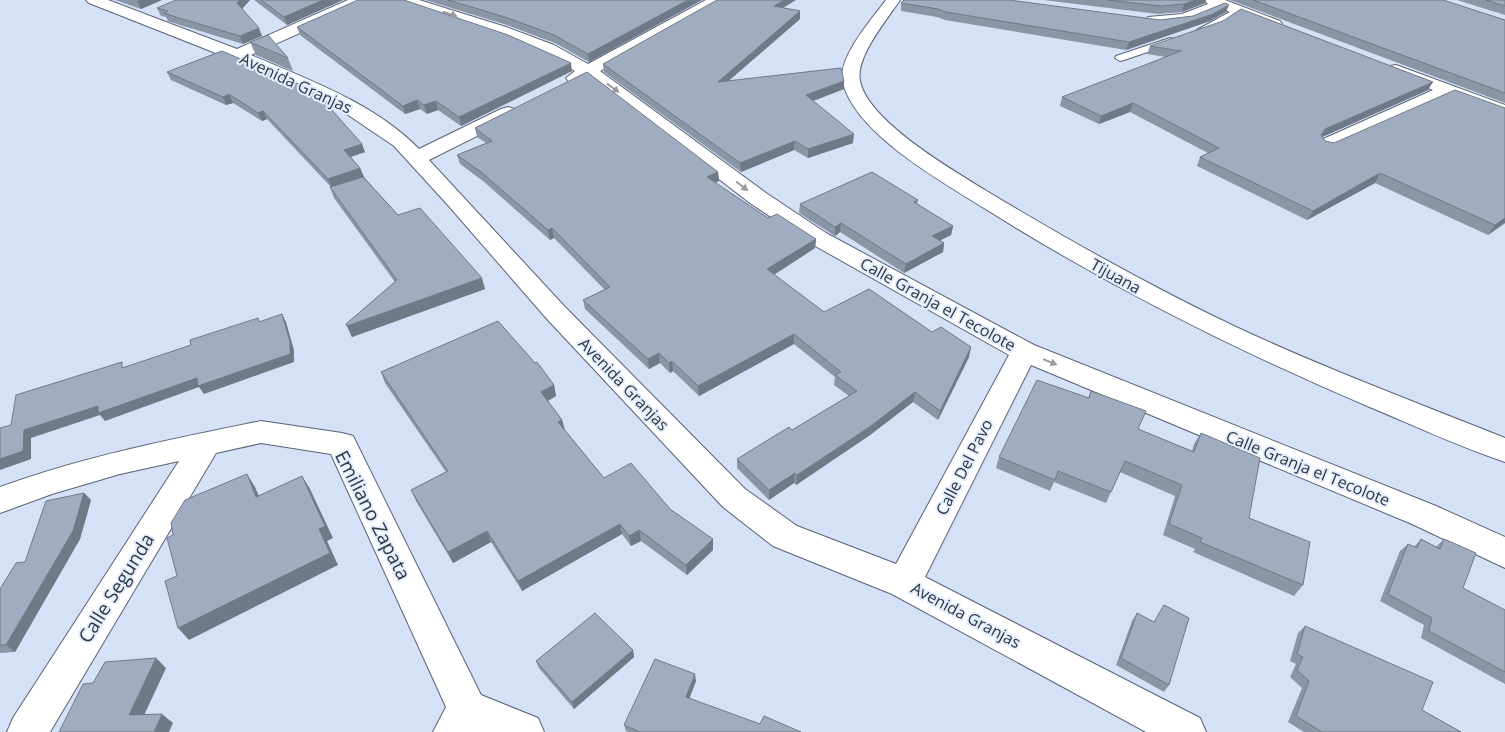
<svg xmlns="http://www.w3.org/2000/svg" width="1505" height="732" font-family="'Open Sans',sans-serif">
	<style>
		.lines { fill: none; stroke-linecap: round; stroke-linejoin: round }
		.lane-casing { stroke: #586375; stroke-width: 2 }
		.street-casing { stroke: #586375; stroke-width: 2 }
		.secondary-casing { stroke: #586375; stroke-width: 2 }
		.lane { fill: #fff; fill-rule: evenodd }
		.street { fill: #fff; fill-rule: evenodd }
		.secondary { fill: #fff; fill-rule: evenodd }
		.wall { fill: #8a95a6 }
		.shaded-wall { fill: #707987 }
		.building { fill: #a0adc1; stroke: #707987 }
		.oneway { fill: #989a9e }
		.labels { text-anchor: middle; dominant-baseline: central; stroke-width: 4; stroke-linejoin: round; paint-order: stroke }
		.street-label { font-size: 16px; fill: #31363e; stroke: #e3eeff }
		.near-street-label { font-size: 19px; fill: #31363e; stroke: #e3eeff }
	</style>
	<rect width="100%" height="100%" fill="#d4e1f6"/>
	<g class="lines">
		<defs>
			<g id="lane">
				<polygon points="1239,7 1242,8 1242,12 1219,27 1202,33 1197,30"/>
				<polygon points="1170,38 1174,39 1175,41 1174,43 1124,60 1120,61 1115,58 1116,56"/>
			</g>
			<g id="street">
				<path d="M86,0H108L237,49L348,0H368L366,3L251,55C309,80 374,103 419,149L501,109L508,107L515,109L517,113L515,117L429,160L565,307L745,489L797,526L896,564L1009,355L810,243L750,203L588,78L575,83L569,82L566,78L575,71C519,40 459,22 398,3L396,0H419L506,27L554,45L588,64L706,0H724L722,3L600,71L766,193L826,233L1034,345L1436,506L1505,537V568L1412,524L1031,365L925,577L1200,718L1206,732H1146L892,594L773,546L723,507L547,319L447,204L394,146L329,102L231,59L89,3Z"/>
				<path d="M1204,0H1225L1280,21L1282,24L1280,27L1274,29L1222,9C1199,19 1174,30 1148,23L1146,20L1148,17L1182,14L1208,4Z"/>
				<polygon points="1396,65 1505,105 1505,117 1450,96 1335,148 1328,150 1321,148 1318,144 1321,140 1433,90 1390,74 1387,70 1390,66"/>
				<path d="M261,421L342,433L353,436L481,695L538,718L544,732H433L446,707L331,454L261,443L216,453L50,732H7L13,718L179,461L120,474L52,494L0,513V487C85,456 173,439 261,421Z"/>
			</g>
			<path id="secondary" d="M886,0H900C887,20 855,57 860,81C868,121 951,169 985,190C1066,239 1150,286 1236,327C1324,368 1415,402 1505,438V462C1460,447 1415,426 1372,408C1237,351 1108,286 984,208C941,181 856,134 843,83C836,59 872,19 886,0Z"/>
		</defs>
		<use href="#lane" class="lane-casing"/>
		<use href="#street" class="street-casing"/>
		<use href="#secondary" class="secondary-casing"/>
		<use href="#lane" class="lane"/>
		<use href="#street" class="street"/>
		<use href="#secondary" class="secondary"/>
	</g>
	<g class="wall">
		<polygon points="115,0 162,0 141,9"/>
		<polygon points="176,0 250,0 242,9 262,36 243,44 180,25 168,21 166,17 161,16 157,8"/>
		<polygon points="254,0 343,0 287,25"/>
		<polygon points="425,0 702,0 589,62 555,43 507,25"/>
		<polygon points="1043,0 1206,0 1205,3 1182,12 1158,14"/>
		<polygon points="1230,0 1443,0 1505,20 1505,103"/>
		<polygon points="1457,0 1505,0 1505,15"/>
		<polygon points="901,3 1160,20 1226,12 1210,21 1126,50 945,20 937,17 901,11"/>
		<polygon points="783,8 800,11 800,19 729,80 844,89 813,101 853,143 808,158 794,150 741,172 604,72 603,64"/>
		<polygon points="297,27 572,71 461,126 438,110 427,114 420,109 405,114 300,35"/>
		<polygon points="250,42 288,58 293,71 256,55"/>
		<polygon points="1150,46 1428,90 1322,137 1325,141 1334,143 1505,108 1505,223 1488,235 1375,183 1307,220 1197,166 1200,157 1208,153 1130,112 1099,124 1060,106 1062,97 1166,57 1147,54"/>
		<polygon points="222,51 365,152 351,157 360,168 364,177 398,215 485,289 352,337 346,324 395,282 334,198 330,187 331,187 267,119 262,121 233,103 226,105 171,80 167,72"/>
		<polygon points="475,128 718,172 719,181 715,183 768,218 816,239 815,248 774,275 824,312 932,332 969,357 938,420 913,402 870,435 796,485 794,483 769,500 737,468 737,459 792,430 849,396 834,385 835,377 794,344 699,396 673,371 670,373 660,363 649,369 585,309 583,300 605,290 554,238 550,240 483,181 460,164 457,155 486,143 477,137"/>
		<polygon points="918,200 917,204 953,226 951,235 940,240 944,243 943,252 904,273 840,232 835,236 799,213 800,204"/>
		<polygon points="381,372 554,385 556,396 548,401 562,420 565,430 604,478 670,509 713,550 687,575 641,541 631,546 622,534 522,591 491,542 453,563 416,501 411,490 446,472 385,383"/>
		<polygon points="1091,391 1138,429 1192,451 1194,444 1201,433 1249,518 1303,585 1294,596 1193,552 1195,549 1163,535 1175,496 1120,472 1106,503 1054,482 1050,491 996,468 999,457 1088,398"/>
		<polygon points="84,493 91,500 80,539 15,652 0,653 0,589 25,562"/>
		<polygon points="1421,539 1436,547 1444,539 1463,588 1505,610 1505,684 1421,638 1424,625 1380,601 1400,551 1408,544 1414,547"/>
		<polygon points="1164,605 1169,685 1164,692 1116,665 1132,621 1137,613 1154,622"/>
		<polygon points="1305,626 1422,710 1461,732 1304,732 1288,722 1302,688 1290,677 1296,664 1290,661 1298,633"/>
		<polygon points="633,650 634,657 574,709 539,668 536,661"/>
		<polygon points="696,681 689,699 760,724 801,732 628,732 626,731 624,725"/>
	</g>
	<g class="shaded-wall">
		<polygon points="141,0 162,0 141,9 137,1"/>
		<polygon points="240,0 250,0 240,11 237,3"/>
		<polygon points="323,0 343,0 287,25 284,17"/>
		<polygon points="688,0 702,0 589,62 588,54"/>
		<polygon points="784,0 796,0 773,14 774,6"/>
		<polygon points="1196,0 1206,0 1205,3 1182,12 1184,4"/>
		<polygon points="1229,5 1226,12 1210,21 1126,50 1129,42"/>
		<polygon points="800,11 800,19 718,90 718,82"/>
		<polygon points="259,28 262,36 243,44 240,36"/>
		<polygon points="571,63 572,71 461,126 459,117"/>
		<polygon points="844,81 844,89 805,104 806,95"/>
		<polygon points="1433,82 1428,90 1320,138 1321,135 1325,129"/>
		<polygon points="229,94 233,103 226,105 223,97"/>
		<polygon points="417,100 420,109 405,114 403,106"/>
		<polygon points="436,101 438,110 427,114 424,105"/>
		<polygon points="1133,103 1130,112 1099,124 1101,116"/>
		<polygon points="263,111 267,119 262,121 258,113"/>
		<polygon points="854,134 853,143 808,158 808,149"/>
		<polygon points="795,141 794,150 741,172 740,163"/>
		<polygon points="362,144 365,152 347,158 344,150"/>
		<polygon points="360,168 364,177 332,188 328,179"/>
		<polygon points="718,172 719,181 707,186 707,177"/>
		<polygon points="1380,173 1375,183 1307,220 1313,211"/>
		<polygon points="1505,218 1505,223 1488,235 1495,225"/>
		<polygon points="841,223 840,232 835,236 835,227"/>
		<polygon points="953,226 951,235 931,245 932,236"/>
		<polygon points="552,228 554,238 550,240 548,230"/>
		<polygon points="816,239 815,248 767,279 767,269"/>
		<polygon points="944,243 943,252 904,273 906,264"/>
		<polygon points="482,278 485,289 352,337 347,326"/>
		<polygon points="282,314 286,322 294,350 294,362 204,394 199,387 105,421 100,415 31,438 31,459 0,470 0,459 24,430"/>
		<polygon points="794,334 794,344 699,396 698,386"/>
		<polygon points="971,347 969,357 938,420 940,411"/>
		<polygon points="659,353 660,363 649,369 648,359"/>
		<polygon points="672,361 673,371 670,373 669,363"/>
		<polygon points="554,385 556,396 544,403 541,392"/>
		<polygon points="915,392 913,402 870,435 796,485 797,475"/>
		<polygon points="562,420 565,431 558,422"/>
		<polygon points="795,473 794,483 769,500 769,490"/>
		<polygon points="247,474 255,487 265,510 256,497"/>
		<polygon points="302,476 310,489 333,538 327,541 338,565 189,640 178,628 319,529"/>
		<polygon points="84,493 91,500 80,539 15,652 6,645"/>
		<polygon points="620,524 622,534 522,591 518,581"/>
		<polygon points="639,530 641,541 631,546 629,536"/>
		<polygon points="487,531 491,542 453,563 448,552"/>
		<polygon points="713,539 713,550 687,575 686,565"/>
		<polygon points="633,650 634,657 574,709 572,702"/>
		<polygon points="156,658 166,668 140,724 129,715"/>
		<polygon points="695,674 696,681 687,704 686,697"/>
		<polygon points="162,714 173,723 169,732 154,732"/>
	</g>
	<g class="building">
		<polygon points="176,0 240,0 237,3 259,28 240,36 176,17 164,13 168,11 157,8"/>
		<polygon points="261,0 323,0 284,17"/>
		<polygon points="358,0 404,0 508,35 571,63 459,117 436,101 424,105 417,100 403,106 297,27"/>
		<polygon points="448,0 688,0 588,54 554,35 505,17"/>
		<polygon points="717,0 784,0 774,6 800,11 718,82 841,68 844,81 806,95 854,134 808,149 795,141 740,163 603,64"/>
		<polygon points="904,0 1009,0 1160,20 1193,16 1225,3 1229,5 1213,14 1129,42 946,12 938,9 901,3"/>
		<polygon points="1108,0 1196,0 1184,4 1161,6"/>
		<polygon points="1253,0 1443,0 1505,20 1505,93"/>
		<polygon points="1486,0 1505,0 1505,6"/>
		<polygon points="1241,9 1433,82 1325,129 1321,135 1325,141 1334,143 1455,90 1505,108 1505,218 1495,225 1380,173 1313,211 1200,157 1219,148 1133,103 1101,116 1062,97 1181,51 1150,46 1223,21"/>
		<polygon points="268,35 288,58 250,42"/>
		<polygon points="222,51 315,91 362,144 344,150 360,168 328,179 263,111 258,113 229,94 223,97 167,72"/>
		<polygon points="587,72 718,172 707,177 768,218 777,214 816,239 767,269 824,312 869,289 932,332 941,327 971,347 940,411 915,392 871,426 797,475 795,473 769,490 737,459 789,427 792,430 857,391 835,375 841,372 794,334 698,386 672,361 669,363 659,353 648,359 583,300 610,287 552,228 548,230 481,172 457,155 492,141 475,128"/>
		<polygon points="872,172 918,200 914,202 953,226 932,236 944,243 906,264 841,223 835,227 800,204"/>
		<polygon points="363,177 398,215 420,208 482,278 347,326 346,324 397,280 330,187"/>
		<polygon points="282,314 290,342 290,354 198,386 197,378 98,413 98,406 24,430 23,451 0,459 0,428 11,425 16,395 122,362 122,368 191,345 190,340 258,318 259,322"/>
		<polygon points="498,321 535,363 537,362 554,385 541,392 562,420 558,422 604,478 631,463 670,509 713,539 686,565 639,530 629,536 620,524 518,581 487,531 448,552 411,490 448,471 381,372"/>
		<polygon points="1037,380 1089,398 1091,391 1146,411 1138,429 1194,452 1201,433 1260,458 1249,518 1310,542 1303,585 1200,542 1202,538 1169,524 1182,485 1125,461 1111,492 1058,471 1055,480 999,457"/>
		<polygon points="247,474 256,497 302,476 325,526 319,529 330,553 178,628 165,581 177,576 167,538 173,535 171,523 185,500"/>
		<polygon points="84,493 73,531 6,645 0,645 0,589 16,563 25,562 46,501"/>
		<polygon points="1421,539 1440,549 1444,539 1476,553 1463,588 1505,610 1505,672 1429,631 1432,618 1388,594 1408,544 1417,548"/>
		<polygon points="1164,605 1189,618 1169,685 1121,658 1137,613 1154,622"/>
		<polygon points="595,613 633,650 572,702 536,661"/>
		<polygon points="1305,626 1433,682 1422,710 1461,732 1322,732 1296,716 1309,681 1297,670 1303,657 1297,654"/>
		<polygon points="156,658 129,715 162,714 154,732 59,732 83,684 93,683 105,662"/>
		<polygon points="655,659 695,674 686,697 760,724 764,716 801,732 640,732 624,725"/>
	</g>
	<defs><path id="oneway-solid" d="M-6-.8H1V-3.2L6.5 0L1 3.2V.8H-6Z" transform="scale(1.25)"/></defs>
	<g class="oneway">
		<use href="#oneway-solid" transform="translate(450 14) rotate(17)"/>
		<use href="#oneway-solid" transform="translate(613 88) rotate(36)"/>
		<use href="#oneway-solid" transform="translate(742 186) rotate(37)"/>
		<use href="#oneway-solid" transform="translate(1050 362) rotate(22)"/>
	</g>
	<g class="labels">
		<g class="street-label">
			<text transform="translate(296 83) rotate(25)">Avenida Granjas</text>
			<text transform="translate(1116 276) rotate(29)">Tijuana</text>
			<text transform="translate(938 304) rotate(29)">Calle Granja el Tecolote</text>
			<text transform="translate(624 384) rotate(46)">Avenida Granjas</text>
			<text transform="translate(964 467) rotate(-63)">Calle Del Pavo</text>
			<text transform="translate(1308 468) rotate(22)">Calle Granja el Tecolote</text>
			<text transform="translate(966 615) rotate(28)">Avenida Granjas</text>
		</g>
		<g class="near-street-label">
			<text transform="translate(373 515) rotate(63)">Emiliano Zapata</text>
			<text transform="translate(116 588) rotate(-58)">Calle Segunda</text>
		</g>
	</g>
</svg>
